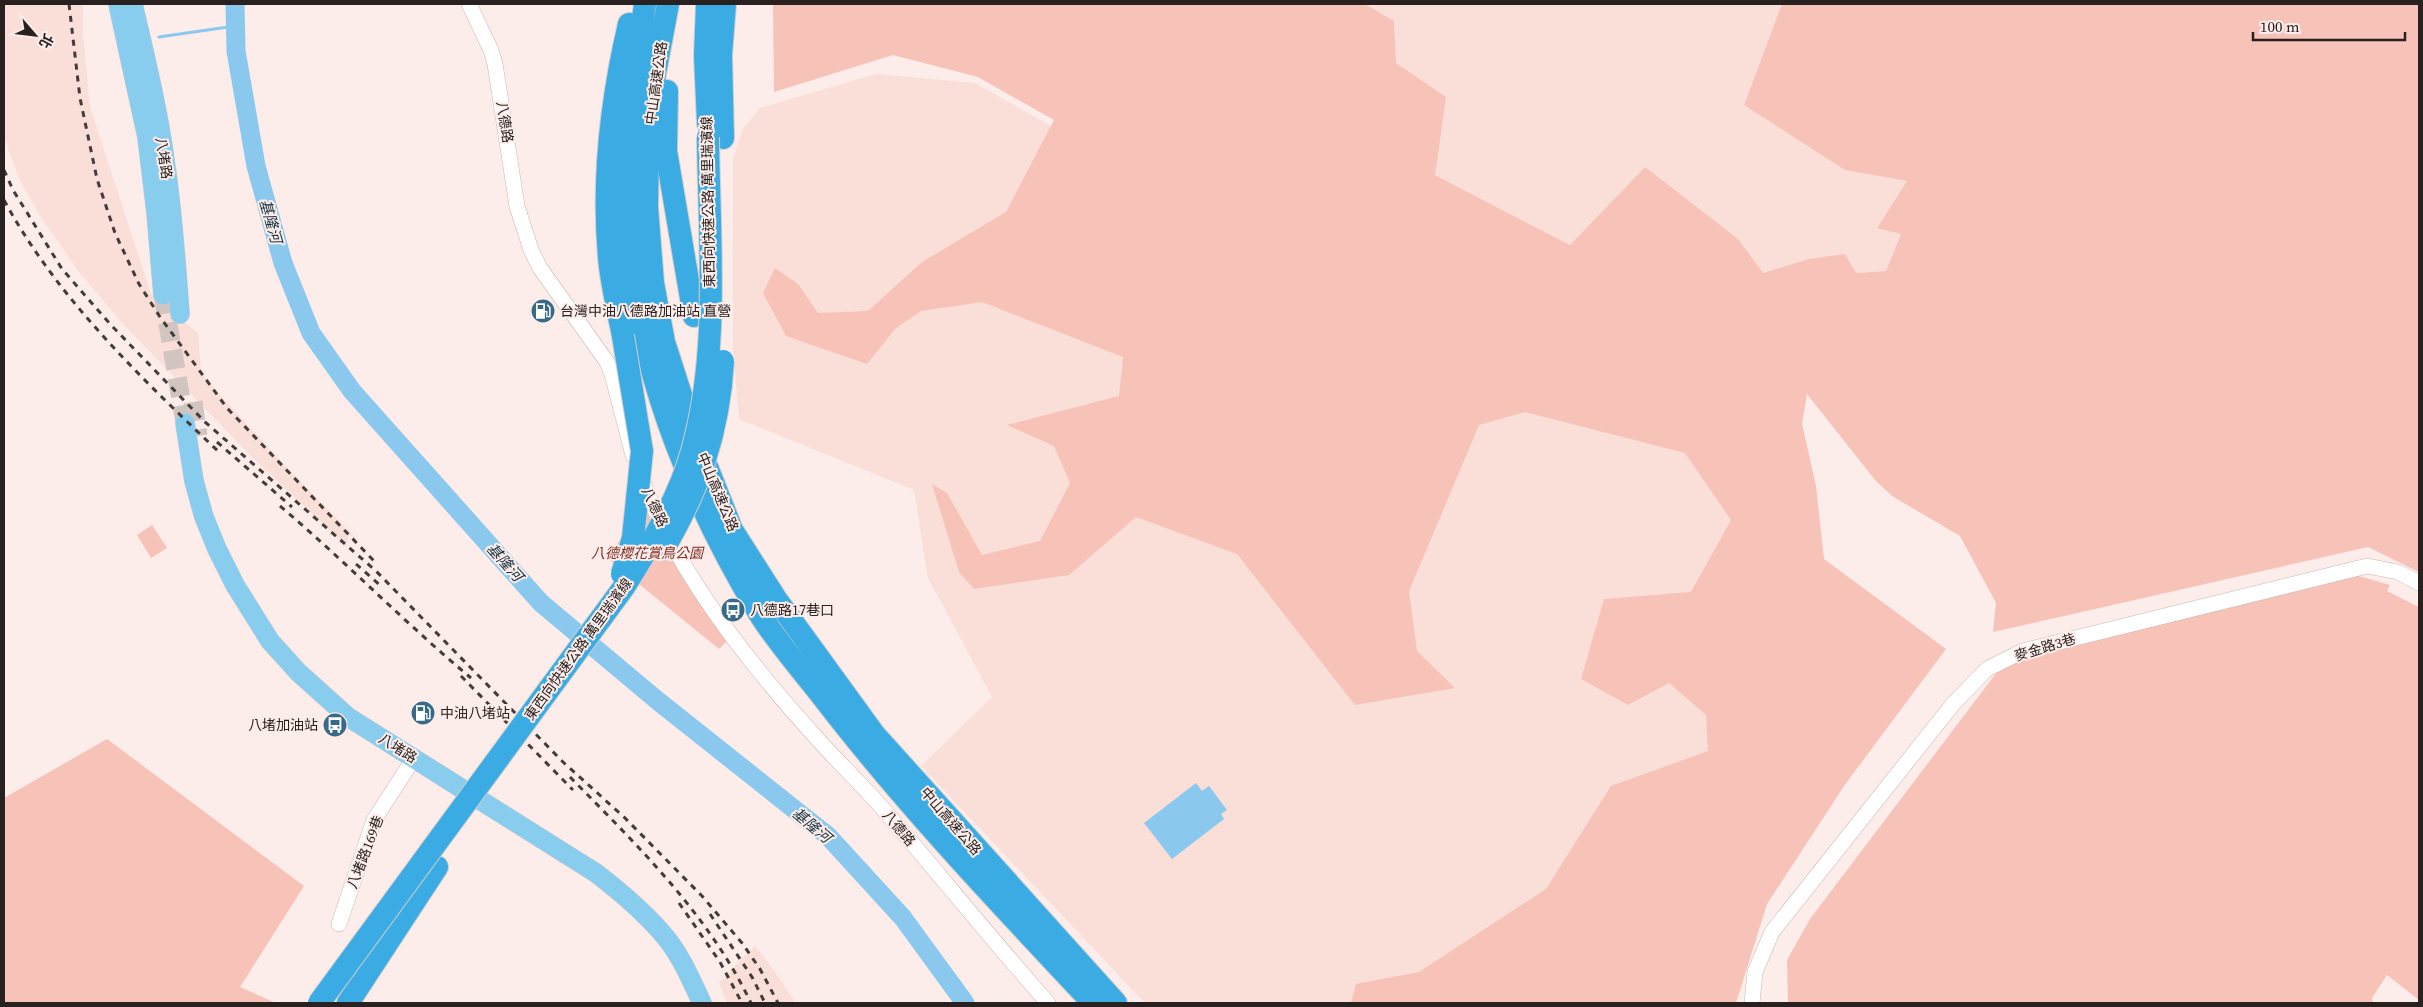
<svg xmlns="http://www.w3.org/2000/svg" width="2423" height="1007" font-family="'Source Serif 4','Noto Sans TC',serif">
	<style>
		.built { fill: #faded8 }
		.green { fill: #f7c2b8 }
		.water { fill: #8ac9ed }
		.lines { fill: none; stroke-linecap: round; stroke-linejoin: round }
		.stream { stroke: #8ac9ed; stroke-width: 3 }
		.river { stroke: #8ac9ed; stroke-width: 19 }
		.major-tunnel { stroke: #d2c4c1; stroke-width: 19; stroke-dasharray: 19 9; stroke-linecap: butt }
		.minor-casing { stroke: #c8b6b2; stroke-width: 16 }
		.major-casing { stroke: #d0cece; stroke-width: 20 }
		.highway-casing { stroke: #d0cece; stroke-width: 24 }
		.minor { stroke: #fff; stroke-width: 15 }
		.major { stroke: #89cdee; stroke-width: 19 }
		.highway { stroke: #3aace3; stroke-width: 22 }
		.rail { stroke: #443c3a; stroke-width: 3; stroke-dasharray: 6 6; stroke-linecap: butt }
		.highway-bridge-casing { stroke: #d0cece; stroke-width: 24; stroke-linecap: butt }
		.highway-bridge { stroke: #3aace3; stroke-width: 22 }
		.labels { text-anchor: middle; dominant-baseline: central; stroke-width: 4; stroke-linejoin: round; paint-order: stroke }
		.street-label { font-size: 14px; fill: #28211f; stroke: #fcedea }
		.poi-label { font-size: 14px; fill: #28211f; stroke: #fcedea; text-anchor: start }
		.park-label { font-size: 14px; font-style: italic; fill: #7d2e23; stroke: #fcedea }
		.water-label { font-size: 15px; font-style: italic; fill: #143140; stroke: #fcedea }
	</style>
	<rect width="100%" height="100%" fill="#fcedea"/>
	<g class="built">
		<polygon points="4,4 83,4 83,34 90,107 151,294 198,333 201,374 291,472 355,537 348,535 347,547 251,456 124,325 79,272 44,222 20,181 4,137"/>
		<polygon points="1365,4 1782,4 1744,105 1845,170 1907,181 1877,227 1901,234 1886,271 1856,273 1809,259 1763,273 1645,167 1570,245 1434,174 1446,97 1396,63 1394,21"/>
		<polygon points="876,74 975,83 1067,135 1698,429 1776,575 1692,841 1430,1003 1145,1003 921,766 992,697 928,578 914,490 739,419 733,345 733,159 743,129 760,108"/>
		<polygon points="755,945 783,983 795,1003 727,1003 719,983"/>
	</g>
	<g class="green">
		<polygon points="773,4 1365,4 1394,21 1396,63 1446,97 1435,175 1570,245 1645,167 1738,239 1763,273 1809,259 1845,254 1856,273 1886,271 1901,234 1877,228 1907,181 1845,170 1744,105 1782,4 2419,4 2419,572 2368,547 1993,632 1996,603 1960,536 1892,496 1875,480 1807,394 1802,424 1816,486 1824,559 1946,649 1844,786 1767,904 1736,1003 1351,1003 1356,984 1419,972 1546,889 1611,786 1708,751 1706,715 1669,683 1628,705 1581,679 1604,599 1691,592 1731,520 1685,453 1525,412 1479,425 1409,591 1417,651 1455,688 1355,705 1237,554 1136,517 1069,575 974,589 959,572 932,484 947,493 982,555 1040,541 1070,483 1054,446 1007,425 1119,396 1123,357 982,302 921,311 895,329 867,364 786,336 763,293 775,268 798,284 818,313 868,311 922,262 1006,212 1054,120 978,77 893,55 774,92"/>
		<polygon points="653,506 728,640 719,649 607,558 628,529"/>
		<polygon points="152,525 167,548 151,558 137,535"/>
		<polygon points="2348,573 2390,585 2387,591 2419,607 2419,1000 2387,975 2372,998 2373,1003 1788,1003 1787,960 1810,919 2003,664"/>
		<polygon points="107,739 304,886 240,987 276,1003 4,1003 4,798"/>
	</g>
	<polygon class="water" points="1196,783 1202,791 1209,786 1227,810 1221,814 1224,819 1172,859 1144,823"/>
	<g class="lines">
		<polyline class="stream" points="159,37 235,26"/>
		<polyline class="river" points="235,4 236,51 256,166 283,263 311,333 352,391 541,603 658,701 828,836 903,918 965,1003"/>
		<g class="major-tunnel">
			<polyline points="163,295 185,423"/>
			<polyline points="193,402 198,436"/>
		</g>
		<defs>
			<g id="minor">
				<polyline points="469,4 491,50 495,64 517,206 531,250 540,268 607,362 612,374 633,455"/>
				<path d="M641,477C676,572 754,670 822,744C843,767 865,788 884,810C939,874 992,940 1048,1003"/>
				<polyline points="339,924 374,820 414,758"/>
				<polyline points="1752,1003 1755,972 1772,932 1953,704 1987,669 2023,651 2367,566 2398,572 2419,583"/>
			</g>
			<g id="major">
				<polyline points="118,4 147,137 156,212 163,295"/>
				<path d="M133,4C145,56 158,108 165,161C173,212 176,263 180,314"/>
				<path d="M185,423L194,481L204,517L217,549L235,585L270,641L298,672L348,717L596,873C622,893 646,913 667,939C682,958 692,982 702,1003"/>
			</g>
			<g id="highway">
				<path d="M645,4C633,89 621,177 631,263C645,386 695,507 759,613C777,642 801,669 822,696C905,804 999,903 1093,1003"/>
				<polyline points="668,4 655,73 648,143 647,207 653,283 664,342 692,429 732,530 776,599 874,734 1116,1003"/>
				<polyline points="707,4 705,56 708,123"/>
				<polyline points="667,91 666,151 694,316"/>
				<polyline points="723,138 721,55 725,4"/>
				<path d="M623,336C618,310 611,283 609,257C602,179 611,101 629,24"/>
				<polyline points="348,1003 437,867"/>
			</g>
		</defs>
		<use href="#minor" class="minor-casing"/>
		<use href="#major" class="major-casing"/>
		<use href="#highway" class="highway-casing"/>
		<use href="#minor" class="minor"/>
		<use href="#major" class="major"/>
		<use href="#highway" class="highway"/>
		<g class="rail">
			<polyline points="69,4 80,98 97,179 115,233 139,284 160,317 227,408 374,561"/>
			<polyline points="4,170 13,190 62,269 111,325 205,422 376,571 563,762 624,817 702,896 742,943 760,969 778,1003"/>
			<path d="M4,200C57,298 140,377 220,453"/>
			<polyline points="217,442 292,507"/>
			<path d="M280,506C345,561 405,623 471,678"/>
			<polyline points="356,564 382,587"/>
			<polyline points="461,676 573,790"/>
			<path d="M570,777C638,846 709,915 751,1003"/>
			<polyline points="679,903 720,962 742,1003"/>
			<polyline points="710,914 752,977 765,1003"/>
		</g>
		<defs>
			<g id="highway-bridge">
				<path d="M663,550C699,489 719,432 723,361"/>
				<polyline points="622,574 633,538 642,451 623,336"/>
				<path d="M319,1003L624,587C651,544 678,500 692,451C720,352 709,239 708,137"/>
			</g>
		</defs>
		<use href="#highway-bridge" class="highway-bridge-casing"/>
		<use href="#highway-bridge" class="highway-bridge"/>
	</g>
	<defs>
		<symbol id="fuel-disc" viewBox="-11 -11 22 22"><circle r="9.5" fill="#366a87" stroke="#fcedea"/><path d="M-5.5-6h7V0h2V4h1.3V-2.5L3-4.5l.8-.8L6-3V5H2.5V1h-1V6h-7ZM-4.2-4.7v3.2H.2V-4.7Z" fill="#fff"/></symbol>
		<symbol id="bus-disc" viewBox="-11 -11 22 22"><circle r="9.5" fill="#366a87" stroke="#fcedea"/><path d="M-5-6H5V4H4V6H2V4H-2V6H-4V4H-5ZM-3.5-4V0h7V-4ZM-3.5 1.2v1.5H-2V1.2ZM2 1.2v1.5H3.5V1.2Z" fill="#fff"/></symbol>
	</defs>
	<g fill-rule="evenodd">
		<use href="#fuel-disc" x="529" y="297" width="28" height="28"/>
		<use href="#bus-disc" x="719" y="596" width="28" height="28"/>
		<use href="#fuel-disc" x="409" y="699" width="28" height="28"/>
		<use href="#bus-disc" x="321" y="711" width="28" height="28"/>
	</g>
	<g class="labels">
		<g class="street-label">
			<text transform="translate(656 83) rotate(-82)">中山高速公路</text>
			<text transform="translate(505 122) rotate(81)">八德路</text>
			<text transform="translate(164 158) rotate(81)">八堵路</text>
			<text transform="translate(708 202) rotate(-91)">東西向快速公路 萬里瑞濱線</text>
			<text transform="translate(718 492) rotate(67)">中山高速公路</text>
			<text transform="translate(655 507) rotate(65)">八德路</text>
			<text transform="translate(2045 647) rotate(-17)">麥金路3巷</text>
			<text transform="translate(578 649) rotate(-54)">東西向快速公路 萬里瑞濱線</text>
			<text transform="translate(398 748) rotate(32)">八堵路</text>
			<text transform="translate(951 821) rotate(49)">中山高速公路</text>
			<text transform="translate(899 828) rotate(50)">八德路</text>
			<text transform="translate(365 852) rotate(-69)">八堵路169巷</text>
		</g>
		<g class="poi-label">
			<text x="560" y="311">台灣中油八德路加油站 直營</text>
			<text x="750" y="610">八德路17巷口</text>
			<text x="440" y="713">中油八堵站</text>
			<text x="318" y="725" text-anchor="end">八堵加油站</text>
		</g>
		<g class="park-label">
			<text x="647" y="553">八德櫻花賞鳥公園</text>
		</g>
		<g class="water-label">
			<text transform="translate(271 221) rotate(74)">基隆河</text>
			<text transform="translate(505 562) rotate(48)">基隆河</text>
			<text transform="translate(812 825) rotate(40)">基隆河</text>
		</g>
	</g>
	<rect width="2423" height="1007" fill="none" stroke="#28211f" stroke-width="10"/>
	<g transform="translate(35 35) rotate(118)" stroke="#fcedea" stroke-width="4" paint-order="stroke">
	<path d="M0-4L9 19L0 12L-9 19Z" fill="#28211f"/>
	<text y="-8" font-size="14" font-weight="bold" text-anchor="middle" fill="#28211f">北</text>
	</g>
	<path d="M2253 32v8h152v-8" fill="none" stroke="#28211f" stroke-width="2.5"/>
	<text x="2260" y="32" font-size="15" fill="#28211f" stroke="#fcedea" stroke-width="4" paint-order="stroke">100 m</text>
</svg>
